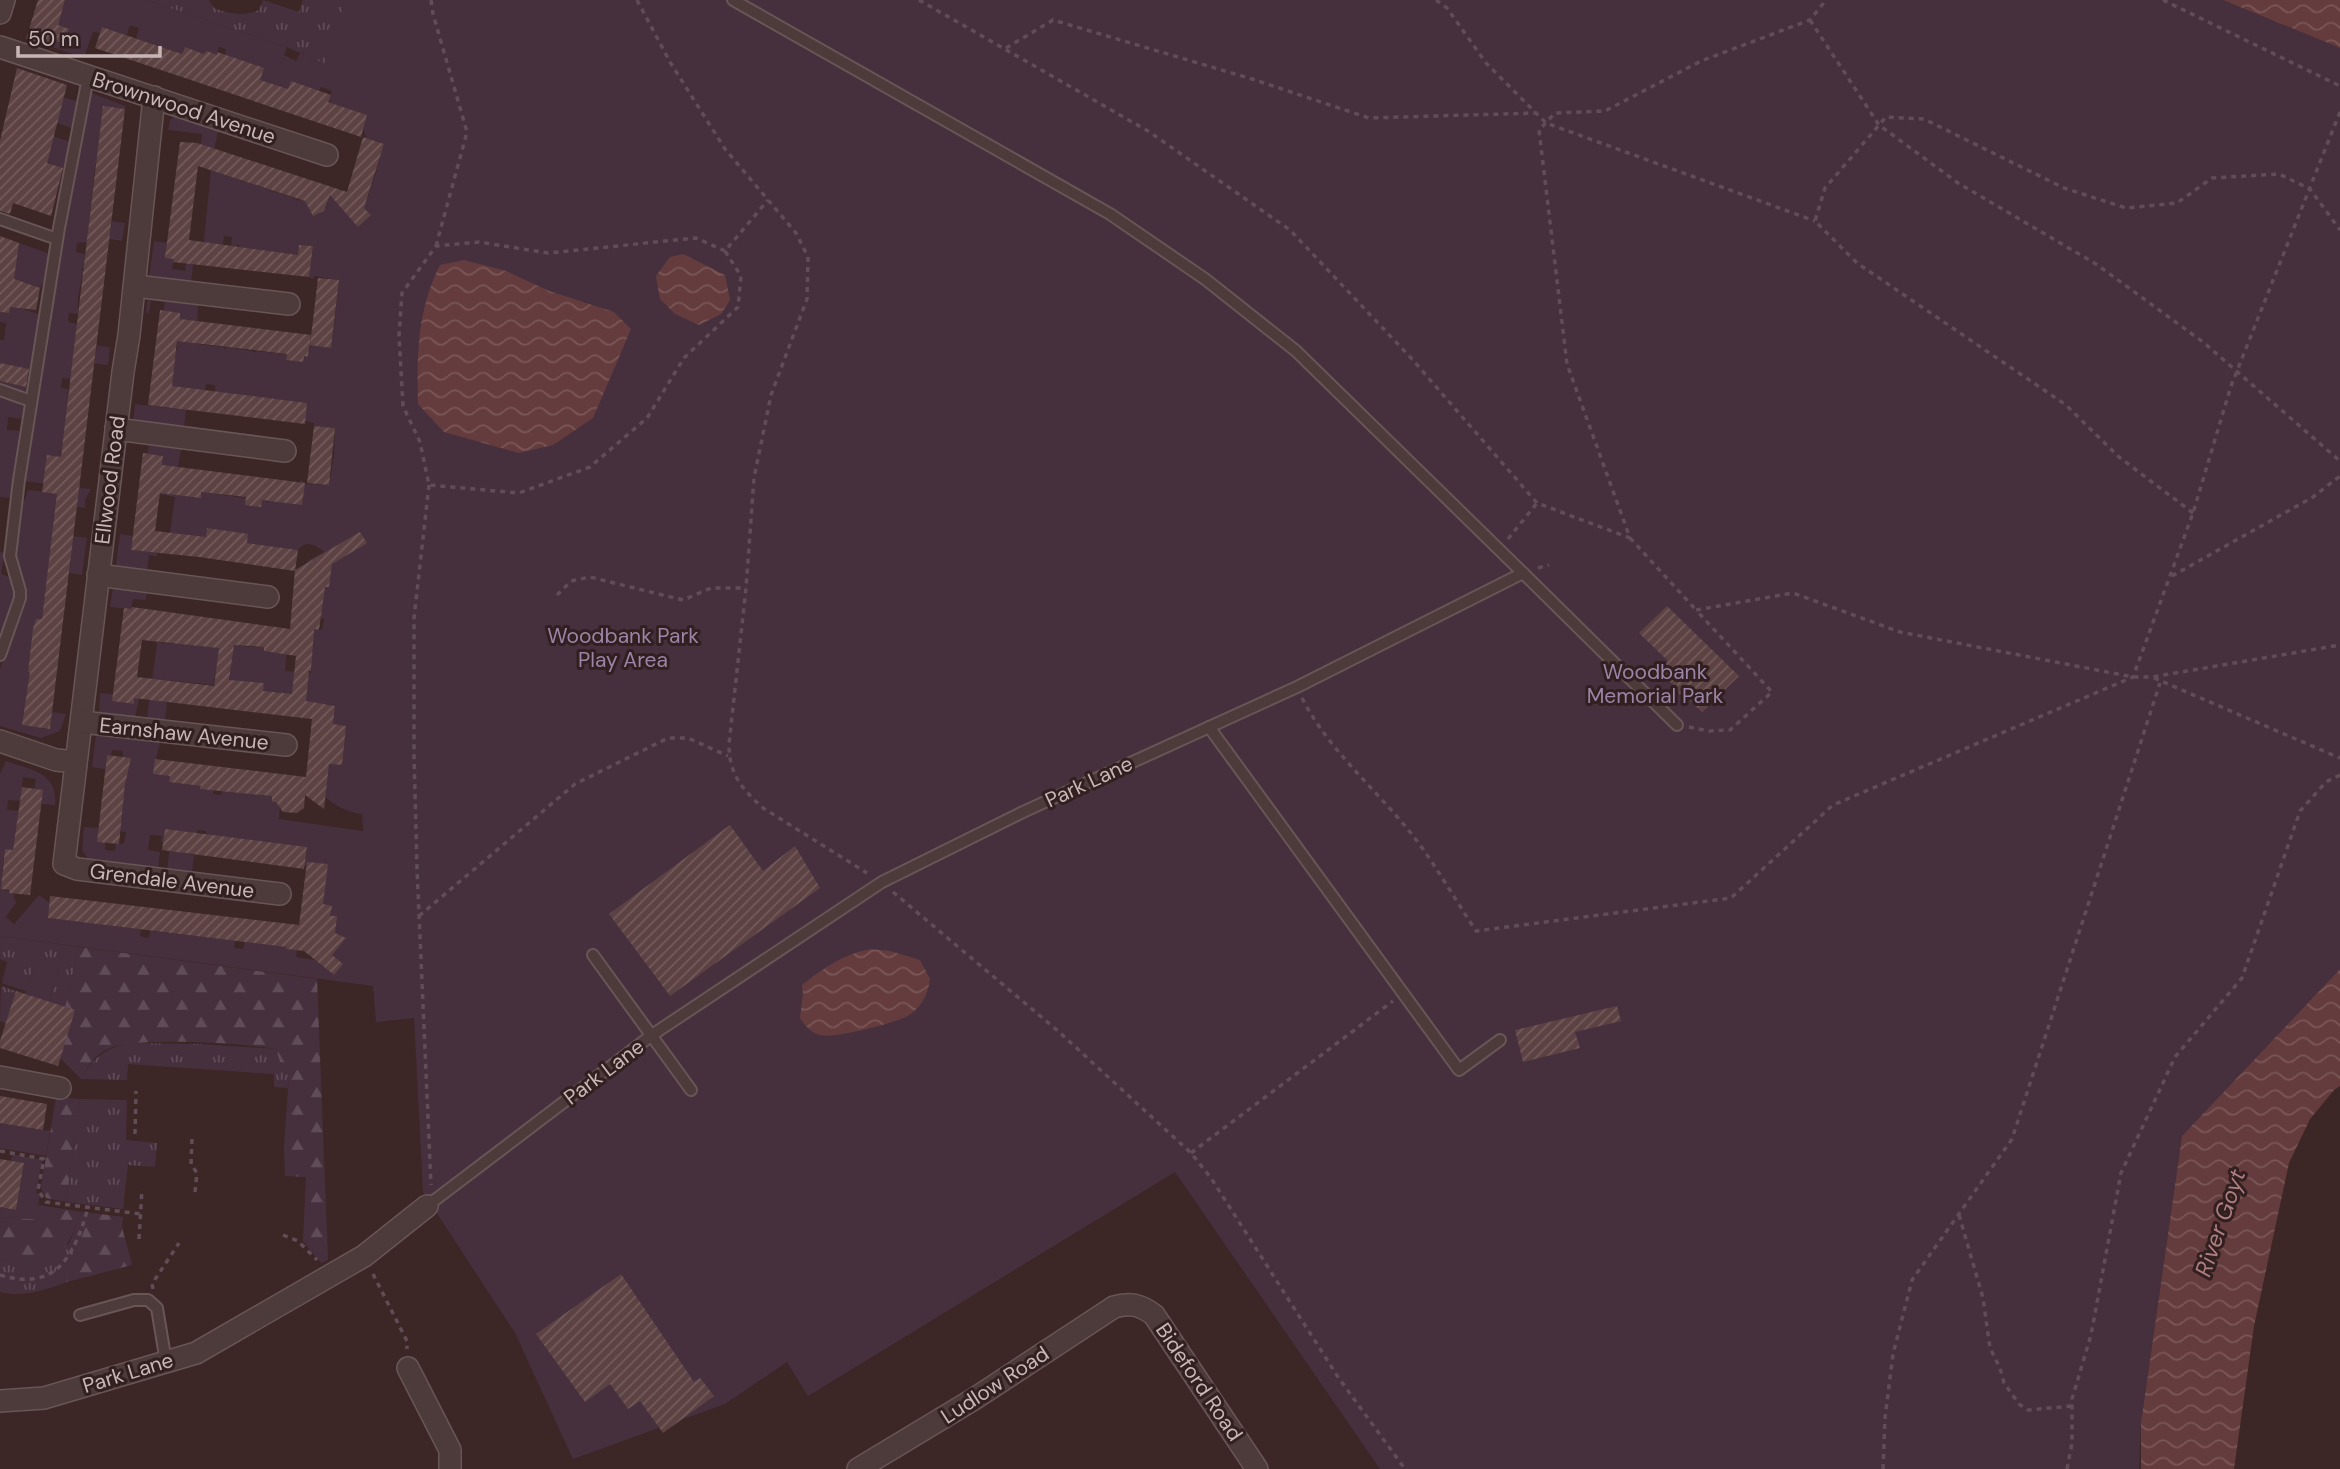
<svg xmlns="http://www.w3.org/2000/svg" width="2340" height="1469" font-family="'DM Sans',sans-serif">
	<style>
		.grass { fill: url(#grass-tufts) }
		.forest { fill: url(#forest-firs) }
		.green { fill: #47303e }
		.water { fill: url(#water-waves) }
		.building { fill: url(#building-hatch); fill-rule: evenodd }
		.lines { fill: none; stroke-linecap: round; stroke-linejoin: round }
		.lane-casing { stroke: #685555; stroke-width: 14 }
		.street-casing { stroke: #685555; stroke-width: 24 }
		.path { stroke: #614d57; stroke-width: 3.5; stroke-dasharray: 5 5; stroke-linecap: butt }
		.lane { stroke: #4d3a3a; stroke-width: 10 }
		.street { stroke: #4d3a3a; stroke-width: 21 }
		.labels { text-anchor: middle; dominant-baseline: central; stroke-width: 6; stroke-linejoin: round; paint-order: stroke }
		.street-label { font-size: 21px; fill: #c8b6b6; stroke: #321f1f }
		.park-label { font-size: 21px; fill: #9b84a7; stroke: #321f1f }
		.water-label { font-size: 23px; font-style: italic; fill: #ae7f80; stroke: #321f1f }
	</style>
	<defs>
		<pattern id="grass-tufts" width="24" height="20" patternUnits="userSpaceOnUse" patternTransform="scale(1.75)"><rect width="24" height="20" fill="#47303e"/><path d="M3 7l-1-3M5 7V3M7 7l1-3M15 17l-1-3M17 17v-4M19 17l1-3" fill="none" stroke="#604c58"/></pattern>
		<pattern id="forest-firs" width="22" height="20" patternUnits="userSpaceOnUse" patternTransform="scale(1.75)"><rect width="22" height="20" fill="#47303e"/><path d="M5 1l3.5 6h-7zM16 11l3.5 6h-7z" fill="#604c58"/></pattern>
		<pattern id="water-waves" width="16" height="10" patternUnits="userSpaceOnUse" patternTransform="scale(1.75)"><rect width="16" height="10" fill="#653c3d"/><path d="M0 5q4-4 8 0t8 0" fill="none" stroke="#7a5657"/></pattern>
		<pattern id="building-hatch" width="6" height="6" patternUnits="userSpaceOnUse" patternTransform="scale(1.75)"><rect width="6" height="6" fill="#5d4243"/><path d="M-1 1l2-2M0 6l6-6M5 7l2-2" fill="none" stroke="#735b5c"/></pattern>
	</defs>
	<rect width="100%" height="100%" fill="#3d2626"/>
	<g class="grass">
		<path d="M146,0H209L214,8C230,14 244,17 259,10L263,0L299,12L303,0H345L327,65L287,47Z"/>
		<polygon points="0,936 79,947 65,1007 49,1002 59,970 35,963 26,991 2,983 7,962 0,959"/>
		<polygon points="1,986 16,991 6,1023 0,1021"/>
		<path d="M128,1043L197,1044L276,1049L281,1065L289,1076L288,1088L274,1087V1074L128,1064L127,1080L81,1079C92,1057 106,1049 128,1043Z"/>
		<polygon points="80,1099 127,1100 126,1140 157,1143 155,1167 128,1165 123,1209 66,1202"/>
		<path d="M82,1212L92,1213L74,1254L62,1271L67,1282C44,1290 24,1298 0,1292V1260L28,1266L69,1244Z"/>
	</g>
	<g class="forest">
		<path d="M79,947L317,979L328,1260L321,1263L303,1241L306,1177L285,1176L284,1146L289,1076L281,1065L276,1049C247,1043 135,1037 110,1048C96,1053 87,1066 81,1079L60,1058L74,1010L65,1007Z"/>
		<polygon points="56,1097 80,1099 66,1202 46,1198 41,1188"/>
		<path d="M38,1205L82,1212C71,1238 62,1267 27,1266C19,1266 9,1262 0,1260V1217L36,1219Z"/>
		<polygon points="92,1213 123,1217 122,1227 132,1265 67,1282 62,1271 74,1254"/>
	</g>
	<g class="green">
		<path d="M65,0H146L287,47L284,55L296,61L300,53L326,64L345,0H2223L2340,48V969L2182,1136L2141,1423L2139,1469H1380L1175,1172L808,1396L787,1362L725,1404L573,1459L515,1333L423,1192L414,1018L376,1022L373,986L0,936V774L6,761C31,770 58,772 55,805L41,804L42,790L34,789L36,779L23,777L20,801L8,800L7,810L19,811L13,851L5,850L2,871L11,873L3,875L1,889L13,893L16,903L6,917L14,924L39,895L50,903L48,918L141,929L140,936L149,938L150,931L235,940L234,948L243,949L245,941L287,946V949L297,950L296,957L315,960L334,975L342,964L332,955L345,938L329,931L337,917L330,916L331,906L323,904L327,864L319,863L318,869L304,866L297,868L306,857L307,847L210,835L206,834V831L198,830L197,834L182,846V853L194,855L192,873L167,870L172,830L165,829L163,842H161L162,836L150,835L148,850L160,852L158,869L88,859L82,850L84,827L99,828L97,842L105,843V850L115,851L116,844H124L126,832L119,831L121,818L123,816L121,815L128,758L123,757V751L112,750L111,755H107L105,769L92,767L96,734L160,742L153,773L170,776L169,782L201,786V789L214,790L213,794L221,795L222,789L263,794L264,796L265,794L272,795V802L280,803L279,819L363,831L362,814C338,812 321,794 306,777L326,787L329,764L342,765L343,757L341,755L346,726L333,724L335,706L325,704L324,709L306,719L277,691L275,693L229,687L231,666L217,665L213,685L156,679L153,700L167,702L165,720L147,718L161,613H164L161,643L174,644L176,636L249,647H265L264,651L277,653L287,649L285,671L311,673C313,657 307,644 312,629L322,630L324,619L312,617L316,586L329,587L330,575L319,562L307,561L324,552C316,545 306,540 298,550L233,541L219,530L207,528L206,537L169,540L175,497L159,494L163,456L147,454L149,445L181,449L178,468L201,498V492L252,499L261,507L262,500L268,502L302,480L305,484L329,485L334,455L335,428L314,426V423L305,421L307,403L215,392V385L206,384L205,390L189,410H186L184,428L133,422L135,404L169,408L176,350L178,349L177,347L180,314L172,312L171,319L159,318V315H163L165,302L151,300L149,313H146L147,302L150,298L198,304L197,344L223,347L225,349L227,347L253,351L254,353L256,351L286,354L287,360L302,362L304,356L308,357L312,340L309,336L331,347L336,310L337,309L336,308L339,281L316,276L312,279L309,277L313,246L299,245L298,255L240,247L238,244L236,246H231L232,237L224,236L223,245L202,260L211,170L240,180L242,182L244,181L297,199V201L300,200L313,204L312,214L316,215L319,214L321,207L326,208L330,194L370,215L355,198L367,200L376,172H378L376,170L384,144L366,138L363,128L367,115L331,103V101L328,102L332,91L321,87L319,91L291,82L288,89L260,80L224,58L226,49L219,47L217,55L207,51L204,53L201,60L185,47L182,54L136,38L139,28L130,25L127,35L102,27L100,33L93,32L84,58L50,46L52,40L64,44L68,29L57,25L58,20L34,12V10L60,18Z"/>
		<polygon points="40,76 65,85 62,97 80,102 74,129 51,121 39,80"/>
		<polygon points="89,92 125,106 125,109 104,107 99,142 97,144 99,146 94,175 88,232 110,235 112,221 125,223 122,241 110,239 109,243 87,240 87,242 77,243 76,252 85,254 84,267 81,269 83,271 78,298 78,314 69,313 68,322 78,324 74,357 95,360 97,346 110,347 108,365 89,363 71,379 62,378 61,388 69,389 67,393 69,395 62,451 60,452 61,457 47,456 46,465 59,482 80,484 80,488 91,489 85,500 85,508 77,507 53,518 71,550 73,536 87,538 82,575 69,573 71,559 50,557 42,619 36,619 28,672 55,675 30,710 24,709 22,725 50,729 52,712 66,714 60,731 41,738 0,726 0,669 24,597 15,555 22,500 25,500 28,490 48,492 48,484 23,481 48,310"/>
		<polygon points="175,116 218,131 212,160 199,157 202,134 168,130 170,120"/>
		<polygon points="28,128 71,142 66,169 21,154"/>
		<polygon points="154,241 168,243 174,259 172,269 185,271 188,246 195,247 191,282 149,277"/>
		<polygon points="19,243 50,254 47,276 40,288 26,283 21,308 41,315 32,370 24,368 21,386 30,388 28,396 0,387 0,340 4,340 6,323 0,322 0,312 8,313"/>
		<polygon points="0,397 25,405 23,419 8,417 7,430 22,431 11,498 0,497"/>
		<polygon points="120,534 132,536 131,550 152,552 154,538 159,539 157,556 149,555 147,571 119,568 116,566"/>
		<polygon points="0,552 5,553 1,574 14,579 11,587 18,590 4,631 0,631"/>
		<polygon points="113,588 147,592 146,600 133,599 131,609 110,607"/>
		<polygon points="136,685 142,686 135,717 99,712 100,693 113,694 112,701 133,704"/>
		<polygon points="35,962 59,970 49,1002 25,994"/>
		<polygon points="0,1123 50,1131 46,1156 0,1148"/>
		<polygon points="12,1154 42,1160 36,1193 40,1194 36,1219 0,1217 0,1207 16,1210 24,1164 11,1161"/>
	</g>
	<g class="water">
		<polygon points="2223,0 2340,0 2340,48"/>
		<polygon points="683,254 725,275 730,300 721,314 699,325 675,314 660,299 656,276 670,257"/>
		<path d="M464,260L506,271L549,291L614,312L631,329L593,418L553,445L519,453L444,432L418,404C417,354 417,311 440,265Z"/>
		<path d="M871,949L890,951L920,960L930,979C928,994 922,1007 909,1015C897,1023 833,1039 820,1035C811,1033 805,1025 800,1018L803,994L802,985C823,968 844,954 871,949Z"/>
		<polygon points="2340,969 2340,1086 2334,1090 2310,1119 2289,1163 2254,1326 2234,1469 2141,1469 2141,1423 2182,1136"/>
	</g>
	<g class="building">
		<polygon points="38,0 65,0 58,25 69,29 64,44 52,40 50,46 26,39"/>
		<polygon points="102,27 182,54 185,47 203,54 207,51 217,55 217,52 264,68 260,80 288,89 291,81 331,95 328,102 367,115 361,137 95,48"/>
		<polygon points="17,68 67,85 47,163 63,168 51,216 13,203 10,214 0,211 0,141"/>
		<polygon points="103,106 125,109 50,729 22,725 30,672 28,672 33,629 36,619 42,619 57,494 42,492 47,455 61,457"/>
		<polygon points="363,137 384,144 364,208 371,215 358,227 330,195 324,211 313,216 305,201 198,166 189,240 298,255 299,245 313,246 309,277 173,262 174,259 165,258 180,142 197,143 347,192"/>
		<polygon points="0,236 19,243 14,279 40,288 36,310 10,307 9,313 0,312"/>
		<polygon points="318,278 339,280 331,348 310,345"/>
		<polygon points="160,310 180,313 180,319 311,335 308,357 304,356 303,362 286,360 287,354 177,341 172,386 307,403 305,424 148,405"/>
		<polygon points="0,363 29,369 26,387 0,381"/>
		<polygon points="314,426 335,428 329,485 307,483"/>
		<polygon points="143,453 163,456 162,465 305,483 302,505 262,500 261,507 245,505 246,497 201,492 201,498 160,493 155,531 206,537 207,528 248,534 247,543 298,550 295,571 199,557 131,550"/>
		<path d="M360,532L367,543L332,564L329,587H325L319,630L314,629L311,671H309L306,701L335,706L333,724L346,726L342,765L329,764L324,809L305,795L304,808L297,813L283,812L276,802H272V796L200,789L201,786L169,782L170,776L153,774L155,759L306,777L312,719L134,698V704L112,701L124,608L131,609L132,607L290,629L295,570ZM142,640L219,648L214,686L137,677ZM234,645L264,647V651L296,656L292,694L263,691L264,683L229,680Z"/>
		<polygon points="1667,606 1739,676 1702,712 1686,697 1680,695 1676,687 1658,671 1668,661 1639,633"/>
		<polygon points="107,755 131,758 125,784 119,844 97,842"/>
		<polygon points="22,787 43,790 30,895 9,893 9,890 1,889 5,849 13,850"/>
		<polygon points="730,825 763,871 795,846 820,888 670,996 609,914"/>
		<polygon points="165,829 307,847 304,869 162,850"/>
		<polygon points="307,862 328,864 323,904 332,906 330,916 337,916 335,933 346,938 332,955 343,964 334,975 304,951 286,949 287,947 48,918 50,896 299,925"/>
		<polygon points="16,991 75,1010 58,1066 0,1048 0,1041"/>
		<polygon points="1617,1006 1621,1021 1575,1032 1580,1048 1523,1062 1515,1030"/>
		<polygon points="0,1096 47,1104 43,1130 0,1123"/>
		<polygon points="0,1159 24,1163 16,1210 0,1207"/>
		<polygon points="621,1274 694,1382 700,1378 714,1396 663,1433 640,1401 628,1409 610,1384 585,1402 536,1334"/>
	</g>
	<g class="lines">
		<defs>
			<g id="lane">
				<polyline points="0,219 57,239"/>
				<polyline points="0,390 31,401"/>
				<polyline points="1523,573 1677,725"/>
				<polyline points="0,655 20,598 20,591 10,556 19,480 59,228 86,88"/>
				<polyline points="1209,727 1459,1070 1500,1040"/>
				<polyline points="593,955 691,1090"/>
				<polyline points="427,1206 652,1035 882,882 1023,812 1297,687 1523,573 1296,351 1205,279 1110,214 733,0"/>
				<polyline points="80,1315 134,1300 148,1300 157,1308 166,1362"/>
			</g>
			<g id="street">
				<polyline points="0,13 4,0"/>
				<polyline points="0,47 327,155"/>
				<polyline points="154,97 129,335 123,372 64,864 77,869 280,894"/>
				<polyline points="135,286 289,304"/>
				<polyline points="116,429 285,451"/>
				<polyline points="98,575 268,597"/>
				<polyline points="82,722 286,745"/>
				<polyline points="0,741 56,760 76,762"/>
				<polyline points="0,1077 60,1088"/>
				<polyline points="408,1368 450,1450 450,1469"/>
				<polyline points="0,1401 44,1398 196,1353 364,1256 427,1206"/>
				<path d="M858,1469L974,1399L1114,1307C1130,1302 1141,1305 1154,1315L1257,1469"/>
			</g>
		</defs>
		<use href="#lane" class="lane-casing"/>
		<use href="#street" class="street-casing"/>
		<g class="path">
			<polyline points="431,0 433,14 467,132 436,246"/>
			<path d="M637,0L670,62L725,149L796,233L808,257L807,299L771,395L754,478L746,588L729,744C729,774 741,788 763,808L867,873"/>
			<polyline points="919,0 1148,131 1290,230 1412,359 1537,503 1630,538 1567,364 1539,130 1555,113 1605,111 1701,61 1810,20 1826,0"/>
			<polyline points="1436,0 1447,8 1486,63 1546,123 1815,221"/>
			<polyline points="2163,0 2340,86"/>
			<polyline points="1810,20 1879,125 1958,183 2096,264 2203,342 2340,461"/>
			<polyline points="1006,48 1053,20 1252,79 1369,118 1536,113"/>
			<polyline points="725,251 696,238 548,253 479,242 436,246 402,293 399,336 403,406 420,442 429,485 519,493 590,467 647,418 684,358 738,307 741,276 725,251 768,200"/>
			<polyline points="429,485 414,618 414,756 417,869 431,1185"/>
			<polyline points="2193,513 2119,457 2066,405 1857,263 1815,221 1825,188 1886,117 1924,119 2064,188 2126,208 2177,203 2212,178 2279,174 2310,189 2340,230"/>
			<polyline points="1630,538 1696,610"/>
			<polyline points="1508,539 1537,503"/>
			<polyline points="1538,568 1549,565"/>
			<polyline points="2172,576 2313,497 2340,476"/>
			<polyline points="557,595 571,581 590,577 683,600 711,588 746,588"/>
			<polyline points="2154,678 2340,758"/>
			<path d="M1302,698C1330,753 1380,792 1417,841C1438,869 1456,901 1476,931L1731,898L1833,805L2133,677L2193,513L2231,386L2340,112"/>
			<polyline points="1689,727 1709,731 1730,730 1772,692 1696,610 1793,593 1900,632 2133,677 2152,677 2340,645"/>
			<polyline points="893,892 1058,1031 1191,1153 1211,1178 1338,1377 1405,1469"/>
			<polyline points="419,916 575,784 668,738 688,738 728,756"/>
			<polyline points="135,1134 136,1091"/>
			<polyline points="192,1139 191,1164 197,1173 195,1192"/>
			<polyline points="0,1151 44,1159 38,1190 46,1202 141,1214"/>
			<polyline points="1191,1153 1393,1001"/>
			<polyline points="1959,1215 1983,1298 1990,1348 2000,1368 2004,1383 2019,1404 2028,1410 2072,1406"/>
			<polyline points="283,1235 298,1241 317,1260"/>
			<polyline points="139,1239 142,1189"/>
			<polyline points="373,1274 407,1341 407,1349"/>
			<path d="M0,1275C57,1292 74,1256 88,1208"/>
			<polyline points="153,1289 152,1284 179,1243"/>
			<polyline points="1883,1469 1885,1418 1893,1354 1912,1280 2012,1139 2160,683"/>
			<polyline points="2067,1469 2072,1443 2072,1399 2091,1335 2121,1173 2175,1057 2242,978 2300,811 2326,782 2340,775"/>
		</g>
		<use href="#lane" class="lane"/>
		<use href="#street" class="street"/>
	</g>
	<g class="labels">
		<g class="street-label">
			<text transform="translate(184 108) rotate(18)">Brownwood Avenue</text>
			<text transform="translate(110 480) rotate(-83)">Ellwood Road</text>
			<text transform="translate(184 734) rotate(6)">Earnshaw Avenue</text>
			<text transform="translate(1089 782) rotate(-25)">Park Lane</text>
			<text transform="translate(172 881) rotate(7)">Grendale Avenue</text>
			<text transform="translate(604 1072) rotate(-37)">Park Lane</text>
			<text transform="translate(128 1373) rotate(-17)">Park Lane</text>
			<text transform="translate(1199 1382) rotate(56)">Bideford Road</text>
			<text transform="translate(995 1385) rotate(-33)">Ludlow Road</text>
		</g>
		<g class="park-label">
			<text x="623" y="636">Woodbank Park<tspan x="623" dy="24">Play Area</tspan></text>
			<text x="1655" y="672">Woodbank<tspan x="1655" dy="24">Memorial Park</tspan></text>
		</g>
		<g class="water-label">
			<text transform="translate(2220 1223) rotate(-71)">River Goyt</text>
		</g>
	</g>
	<path d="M18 46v10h142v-10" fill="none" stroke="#c8b6b6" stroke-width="3.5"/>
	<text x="28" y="46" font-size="21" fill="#c8b6b6" stroke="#321f1f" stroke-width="5" paint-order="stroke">50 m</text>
</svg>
